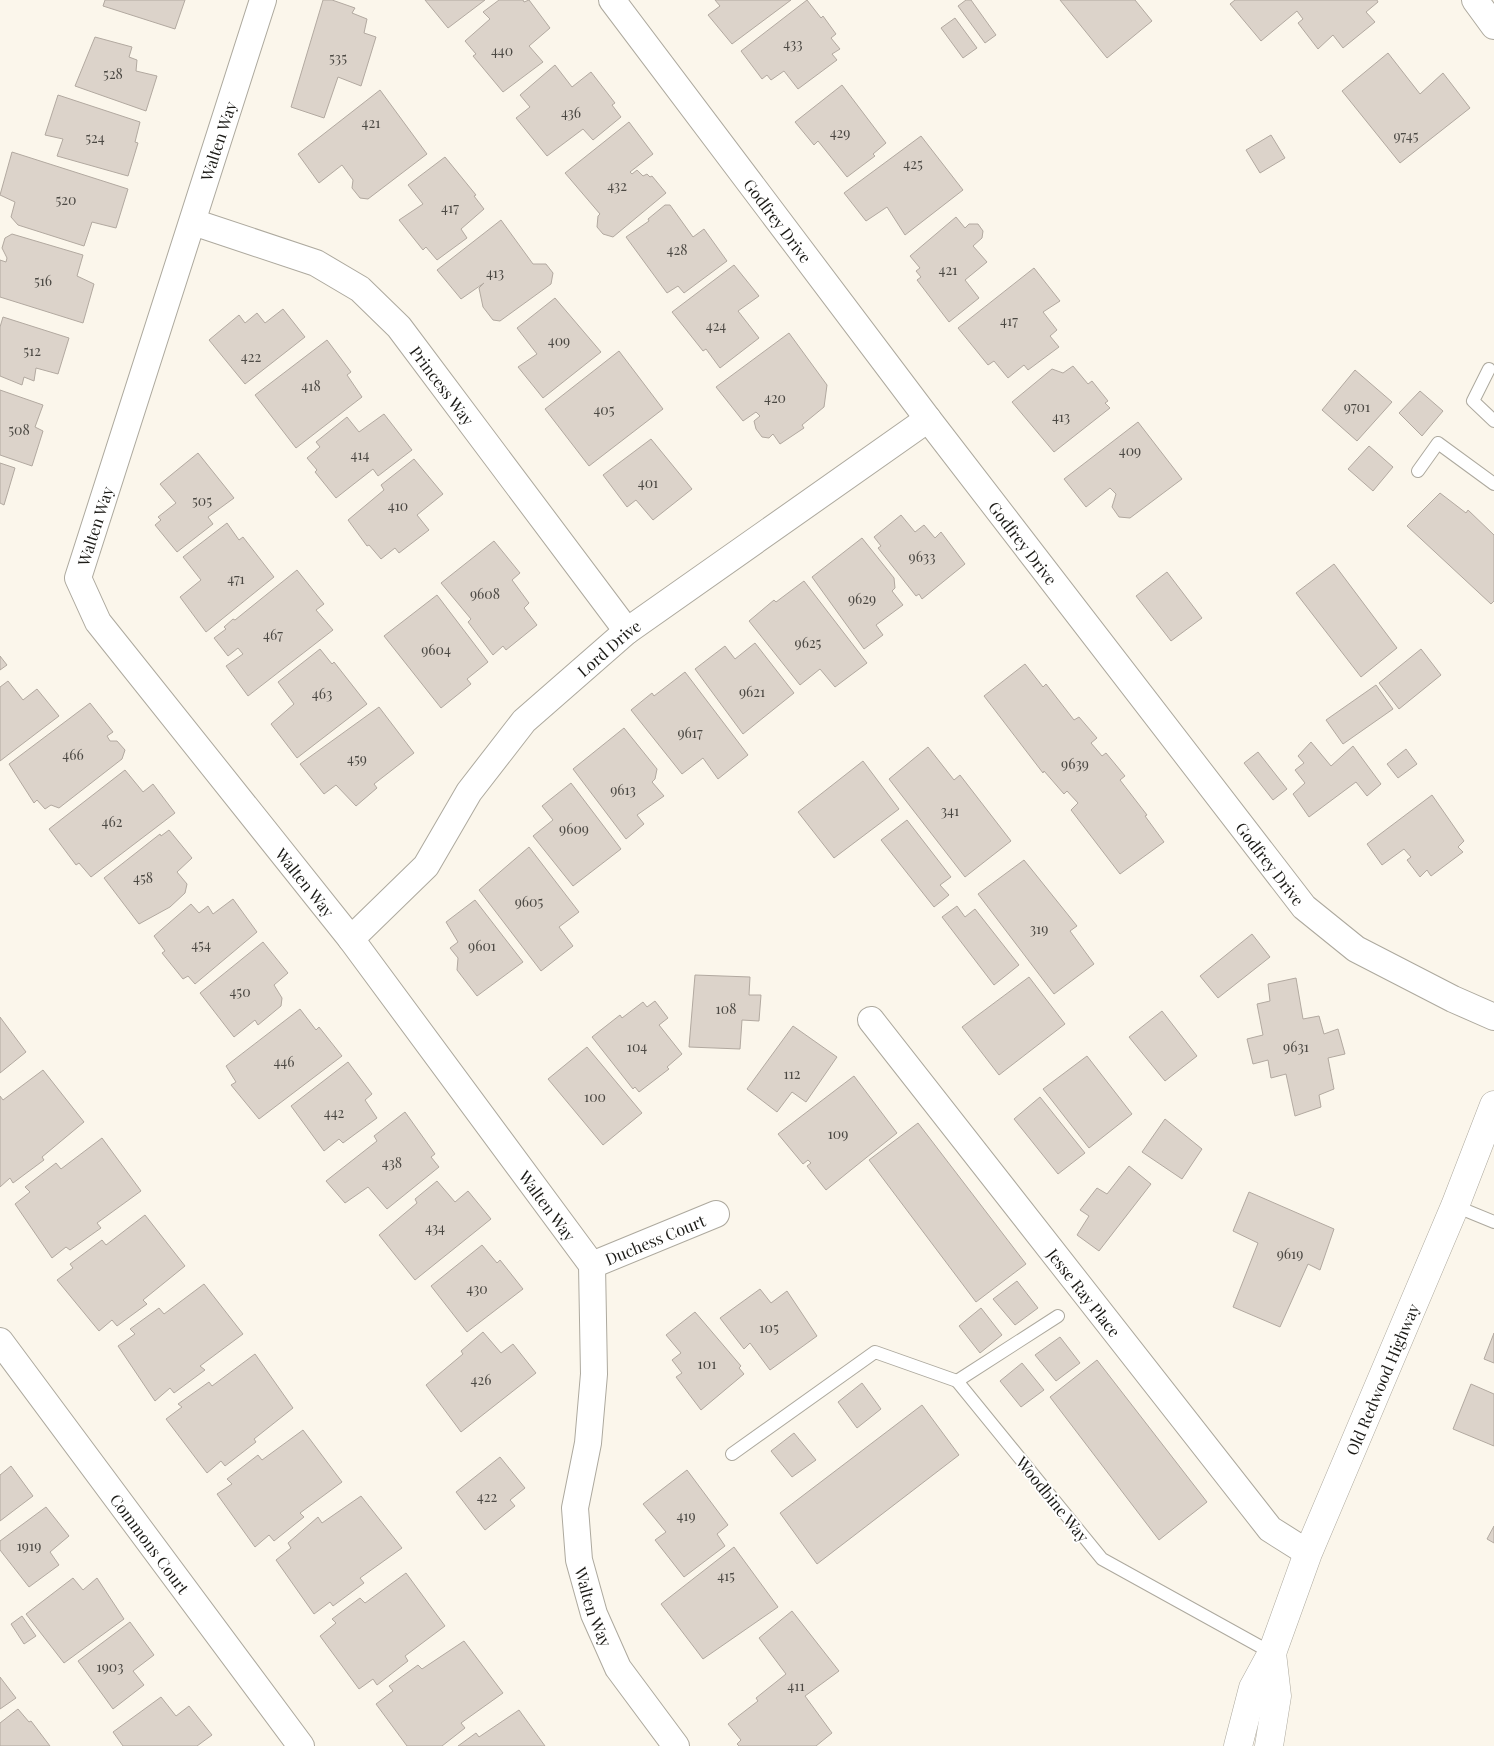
<svg xmlns="http://www.w3.org/2000/svg" width="1494" height="1746" font-family="'Playfair Display',serif">
	<style>
		.building { fill: #dcd3ca; stroke: #b2a9a0 }
		.lines { fill: none; stroke-linecap: round; stroke-linejoin: round }
		.service-casing { stroke: #ada99e; stroke-width: 14 }
		.minor-casing { stroke: #ada99e; stroke-width: 28 }
		.secondary-casing { stroke: #ada99e; stroke-width: 29 }
		.service { stroke: #fff; stroke-width: 12 }
		.minor { stroke: #fff; stroke-width: 26 }
		.secondary { stroke: #fff; stroke-width: 28 }
		.labels { text-anchor: middle; dominant-baseline: central; stroke-width: 4; stroke-linejoin: round; paint-order: stroke }
		.number-label { font-size: 14px; fill: #4b4843 }
		.street-label { font-size: 16px; fill: #1b1a16; stroke: #fff }
	</style>
	<rect width="100%" height="100%" fill="#fbf6eb"/>
	<g class="building">
		<polygon points="105,0 185,0 175,29 103,6"/>
		<polygon points="323,0 332,0 355,8 352,13 367,19 364,33 376,37 361,86 338,77 324,118 291,107"/>
		<polygon points="425,0 485,0 448,28"/>
		<polygon points="499,0 523,0 524,2 529,0 550,28 529,46 543,62 503,92 473,56 476,54 465,41 490,19 483,12"/>
		<polygon points="715,0 791,0 732,44 708,15 720,6"/>
		<polygon points="807,0 821,18 823,16 836,34 831,38 840,49 832,54 837,60 798,89 784,71 771,80 767,75 762,79 741,51"/>
		<polygon points="966,0 971,0 996,35 985,43 958,6"/>
		<polygon points="1060,0 1135,0 1152,21 1107,58"/>
		<polygon points="1235,0 1377,0 1378,2 1366,12 1375,22 1343,48 1333,35 1318,49 1298,23 1303,19 1297,11 1261,41 1230,4"/>
		<polygon points="955,18 977,48 963,58 941,28"/>
		<polygon points="95,37 132,47 129,57 137,60 136,71 157,76 146,111 75,86"/>
		<polygon points="1388,53 1420,94 1443,73 1470,108 1400,163 1342,91"/>
		<polygon points="555,65 572,87 591,72 615,103 612,105 621,117 593,140 583,129 547,156 516,118 530,107 520,95"/>
		<polygon points="842,85 886,143 873,154 875,156 847,177 818,141 814,145 795,122"/>
		<polygon points="380,90 427,154 368,199 360,198 352,188 353,180 342,165 319,183 298,154"/>
		<polygon points="58,95 140,122 135,142 138,143 128,176 57,156 63,139 45,135"/>
		<polygon points="629,122 653,154 630,172 632,174 637,170 643,176 647,174 650,177 652,176 666,193 613,237 603,234 597,227 598,216 600,214 565,173"/>
		<polygon points="1271,135 1285,158 1260,173 1246,150"/>
		<polygon points="921,136 963,190 905,235 887,207 866,221 844,193"/>
		<polygon points="12,152 128,189 116,228 92,222 84,246 18,225 11,217 15,202 0,195"/>
		<polygon points="445,157 476,195 474,196 484,209 461,229 467,238 437,260 426,247 423,250 399,220 423,204 408,185"/>
		<polygon points="665,205 670,205 693,237 704,229 727,261 684,293 678,286 667,293 626,237 649,221 648,219"/>
		<polygon points="956,217 965,228 969,224 978,224 983,231 982,238 973,246 987,262 965,280 979,298 949,322 917,280 921,277 916,271 920,268 910,256"/>
		<polygon points="501,220 533,264 546,264 553,273 551,284 500,321 493,320 483,307 479,288 484,283 461,299 437,270"/>
		<polygon points="12,234 83,255 77,276 94,284 83,323 0,297 0,260 6,262 7,258 2,248 5,238"/>
		<polygon points="734,265 759,296 738,311 759,338 720,368 706,349 703,351 672,312"/>
		<polygon points="1034,268 1060,301 1043,312 1057,330 1050,336 1059,347 1028,370 1024,365 1008,378 994,361 988,365 958,328"/>
		<polygon points="555,298 601,352 543,398 518,367 537,354 517,328"/>
		<polygon points="283,309 305,337 245,384 209,340 239,315 245,323 257,313 265,323"/>
		<polygon points="3,317 69,338 58,374 36,368 34,381 24,377 22,385 0,376 0,327"/>
		<polygon points="789,333 827,385 824,407 802,425 804,428 780,444 773,434 769,438 762,437 756,429 754,421 760,416 756,412 743,421 716,387"/>
		<polygon points="327,340 351,372 347,375 362,397 296,448 255,395"/>
		<polygon points="619,351 663,409 589,466 545,409"/>
		<polygon points="1073,366 1088,384 1092,381 1108,401 1105,403 1110,408 1054,452 1012,402 1052,369 1063,373"/>
		<polygon points="1355,370 1392,402 1357,441 1322,410"/>
		<polygon points="0,390 43,405 35,427 43,431 32,466 0,455"/>
		<polygon points="1420,391 1443,411 1422,436 1399,413"/>
		<polygon points="384,414 412,450 378,476 373,469 336,498 315,472 317,470 307,458 320,447 316,442 347,417 359,432"/>
		<polygon points="1138,422 1182,479 1130,518 1119,517 1112,507 1116,494 1110,488 1086,507 1064,479"/>
		<polygon points="651,439 692,489 653,520 636,500 627,507 603,475"/>
		<polygon points="1369,446 1393,467 1373,491 1348,469"/>
		<polygon points="198,453 234,498 208,517 213,524 177,552 155,525 161,520 158,517 176,503 160,484"/>
		<polygon points="414,459 443,494 417,515 429,530 399,553 395,548 381,559 369,545 367,546 348,520 384,490 381,485"/>
		<polygon points="0,463 15,468 4,505 0,503"/>
		<polygon points="1440,493 1466,513 1468,510 1494,535 1494,601 1491,604 1407,526"/>
		<polygon points="901,515 915,532 924,525 935,538 941,532 965,564 922,599 919,594 916,596 878,548 881,546 874,537"/>
		<polygon points="227,523 239,540 243,537 274,577 206,632 180,597 201,580 183,557"/>
		<polygon points="862,538 894,578 895,588 892,591 903,605 876,625 883,635 864,649 812,577"/>
		<polygon points="494,541 520,573 512,580 529,603 524,608 537,625 506,650 503,646 493,655 468,622 471,619 441,583"/>
		<polygon points="1334,564 1397,648 1361,677 1296,593"/>
		<polygon points="297,570 324,604 316,610 333,630 248,696 226,666 243,654 238,648 228,656 214,638 226,629 224,627 233,619 235,620"/>
		<polygon points="1167,572 1202,618 1171,641 1136,596"/>
		<polygon points="804,581 867,663 835,687 820,669 800,685 749,621 774,600 776,602"/>
		<polygon points="437,595 488,662 467,679 471,684 441,708 384,636"/>
		<polygon points="755,643 794,693 743,734 695,669 725,646 735,659"/>
		<polygon points="320,649 332,664 334,662 367,704 297,758 271,724 294,704 278,682"/>
		<polygon points="1421,649 1441,675 1399,709 1379,683"/>
		<polygon points="0,656 7,665 0,670"/>
		<polygon points="1025,664 1043,687 1046,684 1074,720 1079,717 1097,738 1091,743 1102,756 1106,753 1125,776 1120,780 1147,815 1145,816 1164,842 1120,874 1071,810 1078,803 1067,791 1064,794 1044,771 1043,773 984,696"/>
		<polygon points="685,672 748,755 718,779 703,758 682,774 631,710 652,693 654,696"/>
		<polygon points="8,681 23,700 37,689 59,716 0,761 0,687"/>
		<polygon points="1376,685 1393,709 1343,744 1326,720"/>
		<polygon points="90,703 113,732 107,736 110,741 117,741 125,750 122,759 59,808 51,805 45,809 37,800 34,803 9,764"/>
		<polygon points="379,707 414,753 374,784 377,788 356,806 336,785 324,794 300,764"/>
		<polygon points="624,728 657,769 655,779 652,782 664,796 637,815 644,824 626,839 573,769"/>
		<polygon points="1311,742 1331,766 1353,746 1381,784 1367,796 1356,782 1309,817 1293,794 1305,783 1295,770 1304,763 1298,756"/>
		<polygon points="928,747 954,780 960,775 1011,841 965,877 889,779"/>
		<polygon points="1406,749 1417,764 1398,778 1387,764"/>
		<polygon points="1258,752 1287,789 1273,800 1244,763"/>
		<polygon points="863,761 899,809 834,858 798,812"/>
		<polygon points="125,770 143,792 153,784 175,813 91,877 79,863 76,865 49,829"/>
		<polygon points="571,783 621,849 573,886 533,836 553,820 542,806"/>
		<polygon points="1432,795 1464,841 1458,847 1463,852 1431,876 1427,870 1420,877 1407,860 1411,857 1404,849 1382,865 1367,844"/>
		<polygon points="907,820 951,877 940,885 949,895 934,907 881,840"/>
		<polygon points="169,830 192,858 177,872 187,884 185,893 170,907 139,924 104,878 160,834 161,836"/>
		<polygon points="529,847 579,912 559,927 573,946 541,971 479,890"/>
		<polygon points="1024,860 1077,926 1070,931 1094,964 1054,994 978,894"/>
		<polygon points="233,899 257,932 195,984 188,976 183,979 162,953 165,951 154,936 191,904 199,913 208,906 213,914"/>
		<polygon points="475,900 523,962 477,996 457,970 458,958 450,948 458,942 446,922"/>
		<polygon points="957,906 965,917 975,909 1019,965 994,985 942,917"/>
		<polygon points="1252,934 1270,957 1218,998 1200,976"/>
		<polygon points="263,942 288,973 274,985 282,998 281,1006 258,1025 255,1020 234,1037 200,993"/>
		<polygon points="695,975 750,977 749,995 761,995 759,1021 742,1020 740,1049 689,1047"/>
		<polygon points="1029,977 1065,1024 999,1075 962,1027"/>
		<polygon points="1296,978 1303,1019 1319,1016 1324,1034 1338,1029 1345,1054 1328,1058 1334,1089 1319,1095 1321,1107 1295,1116 1286,1074 1271,1078 1268,1060 1253,1064 1247,1039 1263,1035 1257,1004 1270,1001 1268,984"/>
		<polygon points="655,1001 668,1018 659,1025 682,1054 667,1067 669,1069 639,1092 635,1087 633,1089 592,1037 620,1015 622,1018 643,1002 647,1007"/>
		<polygon points="300,1009 316,1030 319,1027 342,1056 259,1119 231,1085 236,1082 226,1066"/>
		<polygon points="1162,1011 1197,1056 1165,1081 1129,1037"/>
		<polygon points="0,1017 26,1052 0,1073"/>
		<polygon points="793,1026 837,1057 806,1102 792,1092 777,1112 747,1089"/>
		<polygon points="587,1047 642,1113 603,1145 548,1079"/>
		<polygon points="1087,1056 1132,1114 1089,1148 1043,1089"/>
		<polygon points="348,1062 372,1094 365,1100 377,1118 343,1143 339,1139 324,1151 291,1106"/>
		<polygon points="43,1070 84,1122 42,1157 44,1160 13,1183 10,1178 0,1187 0,1096 3,1100"/>
		<polygon points="854,1076 897,1133 826,1190 807,1166 811,1163 808,1160 803,1164 778,1134"/>
		<polygon points="1040,1097 1085,1153 1058,1174 1014,1119"/>
		<polygon points="405,1112 435,1154 431,1157 439,1167 387,1209 368,1187 345,1203 326,1181 377,1141 374,1136"/>
		<polygon points="1165,1119 1202,1149 1182,1179 1142,1152"/>
		<polygon points="918,1123 1026,1264 976,1302 869,1160"/>
		<polygon points="102,1138 141,1191 97,1223 101,1228 70,1250 66,1247 52,1258 15,1204 30,1192 25,1187 56,1163 61,1169"/>
		<polygon points="1129,1166 1151,1184 1099,1251 1077,1235 1089,1216 1080,1210 1097,1188 1107,1194"/>
		<polygon points="437,1181 455,1202 468,1191 491,1219 415,1280 379,1235 417,1203 415,1199"/>
		<polygon points="1249,1192 1334,1229 1320,1270 1308,1264 1280,1327 1233,1307 1258,1243 1233,1231"/>
		<polygon points="145,1215 185,1266 143,1300 147,1304 117,1326 112,1320 99,1331 57,1280 73,1268 70,1264 102,1240 106,1245"/>
		<polygon points="482,1245 497,1263 500,1260 523,1289 467,1332 431,1286"/>
		<polygon points="1017,1281 1038,1308 1015,1325 993,1299"/>
		<polygon points="204,1284 243,1334 200,1366 205,1370 174,1393 170,1388 155,1401 118,1346 135,1334 130,1329 159,1308 164,1314"/>
		<polygon points="760,1289 771,1303 787,1291 817,1336 770,1370 750,1343 744,1349 720,1318"/>
		<polygon points="981,1308 1002,1335 980,1353 959,1326"/>
		<polygon points="695,1312 741,1366 739,1368 744,1374 701,1410 676,1377 682,1373 672,1360 681,1353 666,1335"/>
		<polygon points="483,1332 501,1353 513,1344 536,1373 461,1432 426,1385 463,1354 461,1351"/>
		<polygon points="1494,1333 1494,1363 1484,1359"/>
		<polygon points="1060,1337 1080,1363 1056,1381 1035,1355"/>
		<polygon points="255,1354 293,1408 254,1439 256,1442 225,1466 221,1461 207,1473 166,1419 182,1407 178,1404 209,1382 212,1386"/>
		<polygon points="1097,1360 1207,1502 1159,1540 1050,1397"/>
		<polygon points="1022,1363 1044,1390 1021,1407 1000,1381"/>
		<polygon points="862,1383 881,1409 857,1428 838,1402"/>
		<polygon points="1471,1384 1494,1394 1494,1446 1453,1429"/>
		<polygon points="922,1405 959,1455 817,1564 780,1513"/>
		<polygon points="303,1430 342,1482 300,1513 304,1517 274,1541 269,1535 255,1547 217,1494 232,1484 227,1479 258,1455 262,1460"/>
		<polygon points="794,1433 816,1460 792,1477 771,1451"/>
		<polygon points="500,1457 525,1488 510,1500 515,1506 485,1530 456,1492"/>
		<polygon points="11,1466 33,1496 0,1521 0,1475"/>
		<polygon points="687,1470 728,1525 717,1534 725,1546 684,1577 655,1540 666,1532 643,1504"/>
		<polygon points="361,1496 402,1548 360,1578 364,1583 333,1606 330,1602 314,1614 276,1560 291,1548 288,1543 318,1517 322,1523"/>
		<polygon points="46,1507 69,1536 50,1552 59,1565 29,1587 0,1550 0,1541"/>
		<polygon points="1494,1526 1494,1543 1487,1539"/>
		<polygon points="734,1547 778,1607 703,1659 661,1604"/>
		<polygon points="406,1573 445,1626 405,1656 408,1661 377,1685 373,1679 359,1689 320,1636 336,1623 332,1619 360,1598 365,1603"/>
		<polygon points="73,1578 83,1590 97,1578 124,1619 64,1663 26,1614"/>
		<polygon points="792,1611 839,1671 805,1696 832,1733 816,1746 739,1746 737,1744 741,1740 728,1724 758,1701 756,1698 786,1674 759,1638"/>
		<polygon points="22,1616 36,1636 24,1644 11,1624"/>
		<polygon points="130,1622 154,1655 133,1671 144,1685 113,1709 78,1661"/>
		<polygon points="464,1641 503,1693 461,1723 465,1728 442,1746 407,1746 376,1704 393,1691 389,1686 418,1665 422,1669"/>
		<polygon points="0,1677 16,1698 0,1709"/>
		<polygon points="161,1697 176,1716 189,1706 212,1735 197,1746 123,1746 113,1732"/>
		<polygon points="18,1709 29,1722 31,1721 50,1746 0,1746 0,1723"/>
		<polygon points="519,1710 545,1746 458,1746 476,1733 479,1737"/>
	</g>
	<g class="lines">
		<defs>
			<g id="service">
				<polyline points="1489,369 1473,401 1494,421"/>
				<polyline points="1418,471 1438,443 1494,484"/>
				<polyline points="1455,1206 1494,1222"/>
				<polyline points="1058,1316 957,1381 1102,1559 1272,1653"/>
				<polyline points="732,1454 875,1352 957,1381"/>
			</g>
			<g id="minor">
				<path id="s1" d="M263,0L78,578L98,622L351,939L592,1265L594,1374L588,1443L575,1508L579,1560L594,1614L618,1668L676,1746"/>
				<path id="s2" d="M612,0L928,419L1304,907L1356,949L1453,999L1494,1017"/>
				<polyline points="1475,0 1494,26"/>
				<path id="s3" d="M193,222L316,263L360,289L399,327L627,631"/>
				<path id="s4" d="M351,939L426,866L469,792L524,721L627,631L928,419"/>
				<path id="s5" d="M871,1020L1270,1529L1308,1553"/>
				<path id="s6" d="M592,1265L716,1214"/>
				<path id="s7" d="M0,1341L301,1746"/>
			</g>
			<g id="secondary">
				<path id="s8" d="M1238,1746L1253,1688L1272,1653L1308,1553L1455,1206L1494,1105"/>
				<polyline points="1269,1746 1277,1696 1272,1653"/>
			</g>
		</defs>
		<use href="#service" class="service-casing"/>
		<use href="#minor" class="minor-casing"/>
		<use href="#secondary" class="secondary-casing"/>
		<use href="#service" class="service"/>
		<use href="#minor" class="minor"/>
		<use href="#secondary" class="secondary"/>
	</g>
	<g class="labels">
		<g class="number-label">
			<text x="793" y="43">433</text>
			<text x="502" y="50">440</text>
			<text x="338" y="57">535</text>
			<text x="113" y="73">528</text>
			<text x="571" y="112">436</text>
			<text x="371" y="122">421</text>
			<text x="840" y="132">429</text>
			<text x="1406" y="135">9745</text>
			<text x="95" y="137">524</text>
			<text x="913" y="163">425</text>
			<text x="617" y="185">432</text>
			<text x="66" y="199">520</text>
			<text x="450" y="207">417</text>
			<text x="677" y="249">428</text>
			<text x="948" y="269">421</text>
			<text x="495" y="272">413</text>
			<text x="43" y="280">516</text>
			<text x="1009" y="320">417</text>
			<text x="716" y="325">424</text>
			<text x="559" y="340">409</text>
			<text x="32" y="350">512</text>
			<text x="251" y="356">422</text>
			<text x="311" y="385">418</text>
			<text x="775" y="397">420</text>
			<text x="1357" y="406">9701</text>
			<text x="604" y="409">405</text>
			<text x="1061" y="416">413</text>
			<text x="19" y="429">508</text>
			<text x="1130" y="450">409</text>
			<text x="360" y="454">414</text>
			<text x="648" y="482">401</text>
			<text x="202" y="500">505</text>
			<text x="398" y="505">410</text>
			<text x="922" y="556">9633</text>
			<text x="236" y="578">471</text>
			<text x="485" y="593">9608</text>
			<text x="862" y="598">9629</text>
			<text x="273" y="634">467</text>
			<text x="808" y="642">9625</text>
			<text x="436" y="649">9604</text>
			<text x="752" y="691">9621</text>
			<text x="322" y="693">463</text>
			<text x="690" y="732">9617</text>
			<text x="73" y="754">466</text>
			<text x="357" y="758">459</text>
			<text x="1075" y="763">9639</text>
			<text x="623" y="789">9613</text>
			<text x="950" y="810">341</text>
			<text x="112" y="821">462</text>
			<text x="574" y="828">9609</text>
			<text x="143" y="877">458</text>
			<text x="529" y="901">9605</text>
			<text x="1039" y="928">319</text>
			<text x="201" y="944">454</text>
			<text x="482" y="945">9601</text>
			<text x="240" y="991">450</text>
			<text x="726" y="1008">108</text>
			<text x="637" y="1046">104</text>
			<text x="1296" y="1046">9631</text>
			<text x="284" y="1061">446</text>
			<text x="792" y="1073">112</text>
			<text x="595" y="1096">100</text>
			<text x="334" y="1112">442</text>
			<text x="838" y="1133">109</text>
			<text x="392" y="1162">438</text>
			<text x="435" y="1227">434</text>
			<text x="1290" y="1253">9619</text>
			<text x="477" y="1288">430</text>
			<text x="769" y="1327">105</text>
			<text x="707" y="1363">101</text>
			<text x="481" y="1379">426</text>
			<text x="487" y="1496">422</text>
			<text x="686" y="1515">419</text>
			<text x="29" y="1545">1919</text>
			<text x="726" y="1575">415</text>
			<text x="110" y="1666">1903</text>
			<text x="796" y="1685">411</text>
		</g>
		<g class="street-label">
			<text transform="translate(218 141) rotate(-72)">Walten Way</text>
			<text stroke="none"><textPath href="#s2" startOffset="276">Godfrey Drive</textPath></text>
			<text stroke="none"><textPath href="#s3" startOffset="308">Princess Way</textPath></text>
			<text transform="translate(95 526) rotate(-72)">Walten Way</text>
			<text stroke="none"><textPath href="#s2" startOffset="681">Godfrey Drive</textPath></text>
			<text stroke="none"><textPath href="#s4" startOffset="392">Lord Drive</textPath></text>
			<text stroke="none"><textPath href="#s2" startOffset="1086">Godfrey Drive</textPath></text>
			<text stroke="none"><textPath href="#s1" startOffset="988">Walten Way</textPath></text>
			<text stroke="none"><textPath href="#s1" startOffset="1392">Walten Way</textPath></text>
			<text stroke="none"><textPath href="#s6" startOffset="68">Duchess Court</textPath></text>
			<text stroke="none"><textPath href="#s5" startOffset="346">Jesse Ray Place</textPath></text>
			<text stroke="none"><textPath href="#s8" startOffset="395">Old Redwood Highway</textPath></text>
			<text transform="translate(1053 1499) rotate(51)">Woodbine Way</text>
			<text stroke="none"><textPath href="#s7" startOffset="252">Commons Court</textPath></text>
			<text stroke="none"><textPath href="#s1" startOffset="1812">Walten Way</textPath></text>
		</g>
	</g>
</svg>
